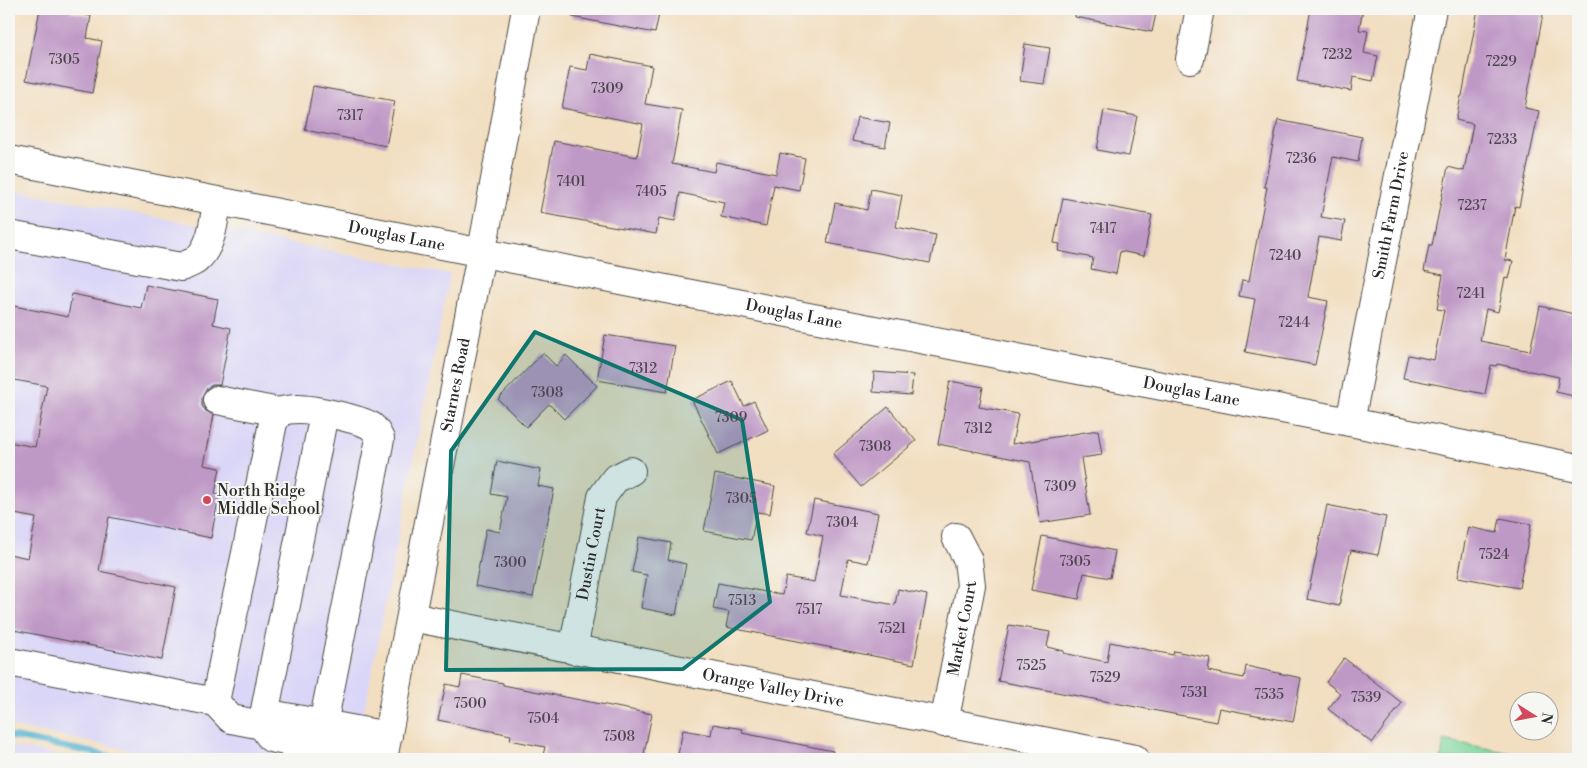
<svg xmlns="http://www.w3.org/2000/svg" width="1587" height="768" font-family="'Libre Bodoni',serif">
	<style>
		.built { fill: #dad6f7 }
		.green { fill: #7cd69c; stroke: #548064 }
		.lines { fill: none; stroke-linecap: round; stroke-linejoin: round }
		.stream { stroke: #53b3d2; stroke-width: 6 }
		.building { fill: #bf99c6 }
		.minor-casing { stroke: #494641; stroke-width: 30 }
		.major-casing { stroke: #494641; stroke-width: 30 }
		.minor { stroke: #fff; stroke-width: 28 }
		.major { stroke: #fff; stroke-width: 28 }
		.marked { fill: #0f766e; fill-opacity: 0.2; stroke: #0f766e; stroke-width: 4; stroke-linejoin: round }
		.poi-dot { fill: #d1495b; stroke: #f6f6f2; stroke-width: 2 }
		.labels { text-anchor: middle; dominant-baseline: central; stroke-width: 4; stroke-linejoin: round; paint-order: stroke }
		.number-label { font-size: 14px; fill: #504652 }
		.street-label { font-size: 16px; fill: #2b2b2b; stroke: #f6f6f2 }
		.poi-label { font-size: 16px; fill: #2b2b2b; stroke: #f6f6f2; text-anchor: start }
	</style>
	<rect width="100%" height="100%" fill="#f6f6f2"/>
	<filter id="ink" filterUnits="userSpaceOnUse"><feTurbulence type="fractalNoise" baseFrequency=".02" numOctaves="2"/><feDisplacementMap in="SourceGraphic" scale="10" xChannelSelector="R" yChannelSelector="G"/><feConvolveMatrix kernelMatrix="1 2 1 2 8 2 1 2 1" color-interpolation-filters="sRGB"/></filter>
	<filter id="wash" filterUnits="userSpaceOnUse"><feTurbulence type="fractalNoise" baseFrequency=".0096" numOctaves="4" result="noise"/><feDisplacementMap in="SourceGraphic" scale="20" xChannelSelector="R" yChannelSelector="G"/><feGaussianBlur stdDeviation="1.12" result="paint"/><feColorMatrix in="noise" values="0 0 0 0 0 0 0 0 0 0 0 0 0 0 0 0 0 1.4 0 .05"/><feComposite in="paint" operator="in"/></filter>
	<g filter="url(#wash)">
		<rect width="100%" height="100%" fill="#f2dec0"/>
		<g class="built">
			<polygon points="9,189 450,274 355,759 177,759 9,726"/>
			<polygon points="9,746 80,759 9,759"/>
		</g>
		<polygon class="green" points="1444,740 1542,759 1441,759"/>
		<g class="lines">
			<polyline class="stream" points="9,736 125,759"/>
		</g>
		<g id="blocks">
			<g class="building">
				<polygon points="40,9 72,9 71,12 91,16 87,38 102,41 92,93 26,80"/>
				<polygon points="573,9 660,9 655,33 572,17"/>
				<polygon points="1076,9 1157,9 1152,32 1075,17"/>
				<polygon points="1311,9 1363,9 1359,30 1368,31 1364,53 1378,56 1373,81 1353,77 1351,91 1297,81"/>
				<polygon points="1478,9 1544,9 1525,108 1539,111 1519,207 1515,206 1505,260 1513,261 1509,279 1505,278 1498,312 1486,309 1480,341 1530,351 1540,306 1578,315 1578,397 1556,392 1559,377 1497,364 1496,366 1491,365 1485,394 1403,378 1408,355 1434,360 1444,310 1437,309 1443,275 1424,271 1429,245 1432,245 1448,167 1464,171 1473,124 1456,120 1461,96 1462,96"/>
				<polygon points="1025,44 1050,48 1044,84 1020,81"/>
				<polygon points="590,54 652,66 645,104 682,110 672,164 714,172 716,162 776,174 780,153 805,158 799,190 774,185 766,226 721,217 724,202 680,193 675,221 659,218 656,234 540,213 554,141 637,157 643,124 562,108 570,67 587,70"/>
				<polygon points="313,86 395,101 386,146 305,130"/>
				<polygon points="1104,110 1137,116 1129,156 1097,150"/>
				<polygon points="857,117 890,123 885,147 852,141"/>
				<polygon points="1278,120 1362,137 1358,162 1333,157 1321,217 1345,221 1341,241 1319,237 1308,297 1328,301 1315,365 1245,352 1255,299 1239,296 1242,280 1249,281 1267,187 1264,187"/>
				<polygon points="871,189 902,195 896,227 936,235 930,263 827,243 835,203 867,210"/>
				<polygon points="1063,198 1152,215 1144,256 1120,251 1116,274 1091,269 1093,258 1058,251 1060,244 1054,243"/>
				<polygon points="146,285 218,299 213,324 231,328 220,385 212,385 206,389 202,398 202,406 206,411 214,415 204,465 220,468 215,494 219,495 211,538 109,517 99,571 176,587 162,660 9,629 9,554 28,558 36,518 9,513 9,442 35,447 47,386 9,379 9,305 68,317 72,294 141,308"/>
				<polygon points="605,335 675,346 667,392 597,380"/>
				<polygon points="543,353 556,366 566,355 597,386 564,419 549,404 526,427 498,399"/>
				<polygon points="874,372 913,375 911,395 873,392"/>
				<polygon points="732,381 744,406 754,401 768,430 718,454 692,400"/>
				<polygon points="950,381 983,387 979,407 1018,414 1012,444 1098,430 1102,455 1081,458 1090,515 1040,523 1030,462 938,444"/>
				<polygon points="888,407 916,441 861,487 833,454"/>
				<polygon points="497,461 541,470 538,486 554,489 533,597 475,586 486,529 500,532 507,497 491,494"/>
				<polygon points="715,474 775,486 770,514 757,512 751,540 704,531"/>
				<polygon points="814,500 878,513 868,563 848,559 841,595 895,605 898,589 927,595 914,664 726,627 729,612 713,609 718,583 782,595 786,577 814,582 823,536 807,532"/>
				<polygon points="1327,505 1386,517 1378,555 1351,550 1339,606 1307,599"/>
				<polygon points="1500,518 1531,524 1519,588 1458,577 1468,527 1497,533"/>
				<polygon points="1042,536 1115,551 1110,578 1084,573 1079,599 1031,590"/>
				<polygon points="639,537 671,543 668,560 686,564 676,615 641,608 647,575 632,572"/>
				<polygon points="1009,625 1050,632 1047,647 1064,651 1063,653 1107,662 1110,642 1173,655 1174,651 1210,658 1208,671 1244,678 1246,666 1301,678 1293,722 1219,708 1216,722 998,681"/>
				<polygon points="1344,658 1402,703 1372,743 1328,709 1340,693 1326,682"/>
				<polygon points="462,675 503,683 503,685 652,714 643,759 542,759 545,747 510,740 511,735 438,720 446,684 460,687"/>
				<polygon points="713,724 743,729 742,733 833,751 832,759 677,759 683,730 711,735"/>
			</g>
		</g>
	</g>
	<g filter="url(#ink)">
		<use href="#blocks" fill-opacity="0" stroke="#494641" stroke-width="1"/>
		<g class="lines">
			<defs>
				<g id="minor">
					<polyline points="1190,59 1200,9"/>
					<path id="s1" d="M9,160L1068,368L1350,422L1578,468"/>
					<path d="M9,235L181,267C186,265 192,263 196,260C212,247 214,221 217,201"/>
					<polyline points="217,400 279,412"/>
					<path id="s2" d="M1350,422L1432,9"/>
					<path id="s3" d="M411,617L1135,759"/>
					<path id="s4" d="M573,650L602,497L615,479L631,471"/>
					<polyline points="9,662 215,702 231,719 262,725 324,414"/>
					<path d="M215,702L273,423L279,412C285,410 291,409 298,409C312,409 360,419 371,426C376,430 377,433 380,439L323,724"/>
					<path id="s5" d="M944,723L971,585L968,560L956,537"/>
					<polyline points="373,759 271,738 262,725 275,715 388,736"/>
				</g>
				<g id="major">
					<path id="s6" d="M383,759L486,229L526,9"/>
				</g>
			</defs>
			<use href="#minor" class="minor-casing"/>
			<use href="#major" class="major-casing"/>
			<use href="#minor" class="minor"/>
			<use href="#major" class="major"/>
		</g>
	</g>
	<path class="marked" d="M535,332L742,420L770,602L683,669L446,670L451,451Z"/>
	<circle class="poi-dot" cx="207" cy="500" r="5"/>
	<g class="labels">
		<g class="number-label">
			<text x="1337" y="55">7232</text>
			<text x="64" y="60">7305</text>
			<text x="1501" y="62">7229</text>
			<text x="607" y="89">7309</text>
			<text x="350" y="116">7317</text>
			<text x="1502" y="140">7233</text>
			<text x="1301" y="159">7236</text>
			<text x="571" y="182">7401</text>
			<text x="651" y="192">7405</text>
			<text x="1472" y="206">7237</text>
			<text x="1103" y="229">7417</text>
			<text x="1285" y="256">7240</text>
			<text x="1471" y="294">7241</text>
			<text x="1294" y="323">7244</text>
			<text x="643" y="369">7312</text>
			<text x="547" y="393">7308</text>
			<text x="731" y="418">7309</text>
			<text x="978" y="429">7312</text>
			<text x="875" y="447">7308</text>
			<text x="1060" y="487">7309</text>
			<text x="741" y="499">7305</text>
			<text x="842" y="523">7304</text>
			<text x="1494" y="555">7524</text>
			<text x="1075" y="562">7305</text>
			<text x="510" y="563">7300</text>
			<text x="742" y="601">7513</text>
			<text x="809" y="610">7517</text>
			<text x="892" y="629">7521</text>
			<text x="1031" y="666">7525</text>
			<text x="1105" y="678">7529</text>
			<text x="1194" y="693">7531</text>
			<text x="1269" y="695">7535</text>
			<text x="1366" y="698">7539</text>
			<text x="470" y="704">7500</text>
			<text x="543" y="719">7504</text>
			<text x="619" y="737">7508</text>
		</g>
		<g class="street-label">
			<text stroke="none"><textPath href="#s2" startOffset="211">Smith Farm Drive</textPath></text>
			<text stroke="none"><textPath href="#s1" startOffset="395">Douglas Lane</textPath></text>
			<text stroke="none"><textPath href="#s1" startOffset="800">Douglas Lane</textPath></text>
			<text stroke="none"><textPath href="#s6" startOffset="381">Starnes Road</textPath></text>
			<text stroke="none"><textPath href="#s1" startOffset="1205">Douglas Lane</textPath></text>
			<text stroke="none"><textPath href="#s4" startOffset="98">Dustin Court</textPath></text>
			<text stroke="none"><textPath href="#s5" startOffset="96">Market Court</textPath></text>
			<text stroke="none"><textPath href="#s3" startOffset="369">Orange Valley Drive</textPath></text>
		</g>
		<g class="poi-label">
			<text x="217" y="491">North Ridge<tspan x="217" dy="18">Middle School</tspan></text>
		</g>
	</g>
	<rect width="1587" height="768" fill="none" stroke="#f6f6f2" stroke-width="30"/>
	<g transform="translate(1534 716) rotate(101)"><circle r="24" fill="#f6f6f2" stroke="#a5a5a2"/>
	<path d="M0-4L9 19L0 12L-9 19Z" fill="#d1495b"/>
	<text y="-8" font-size="14" font-weight="bold" text-anchor="middle" fill="#2b2b2b">N</text>
	</g>
</svg>
